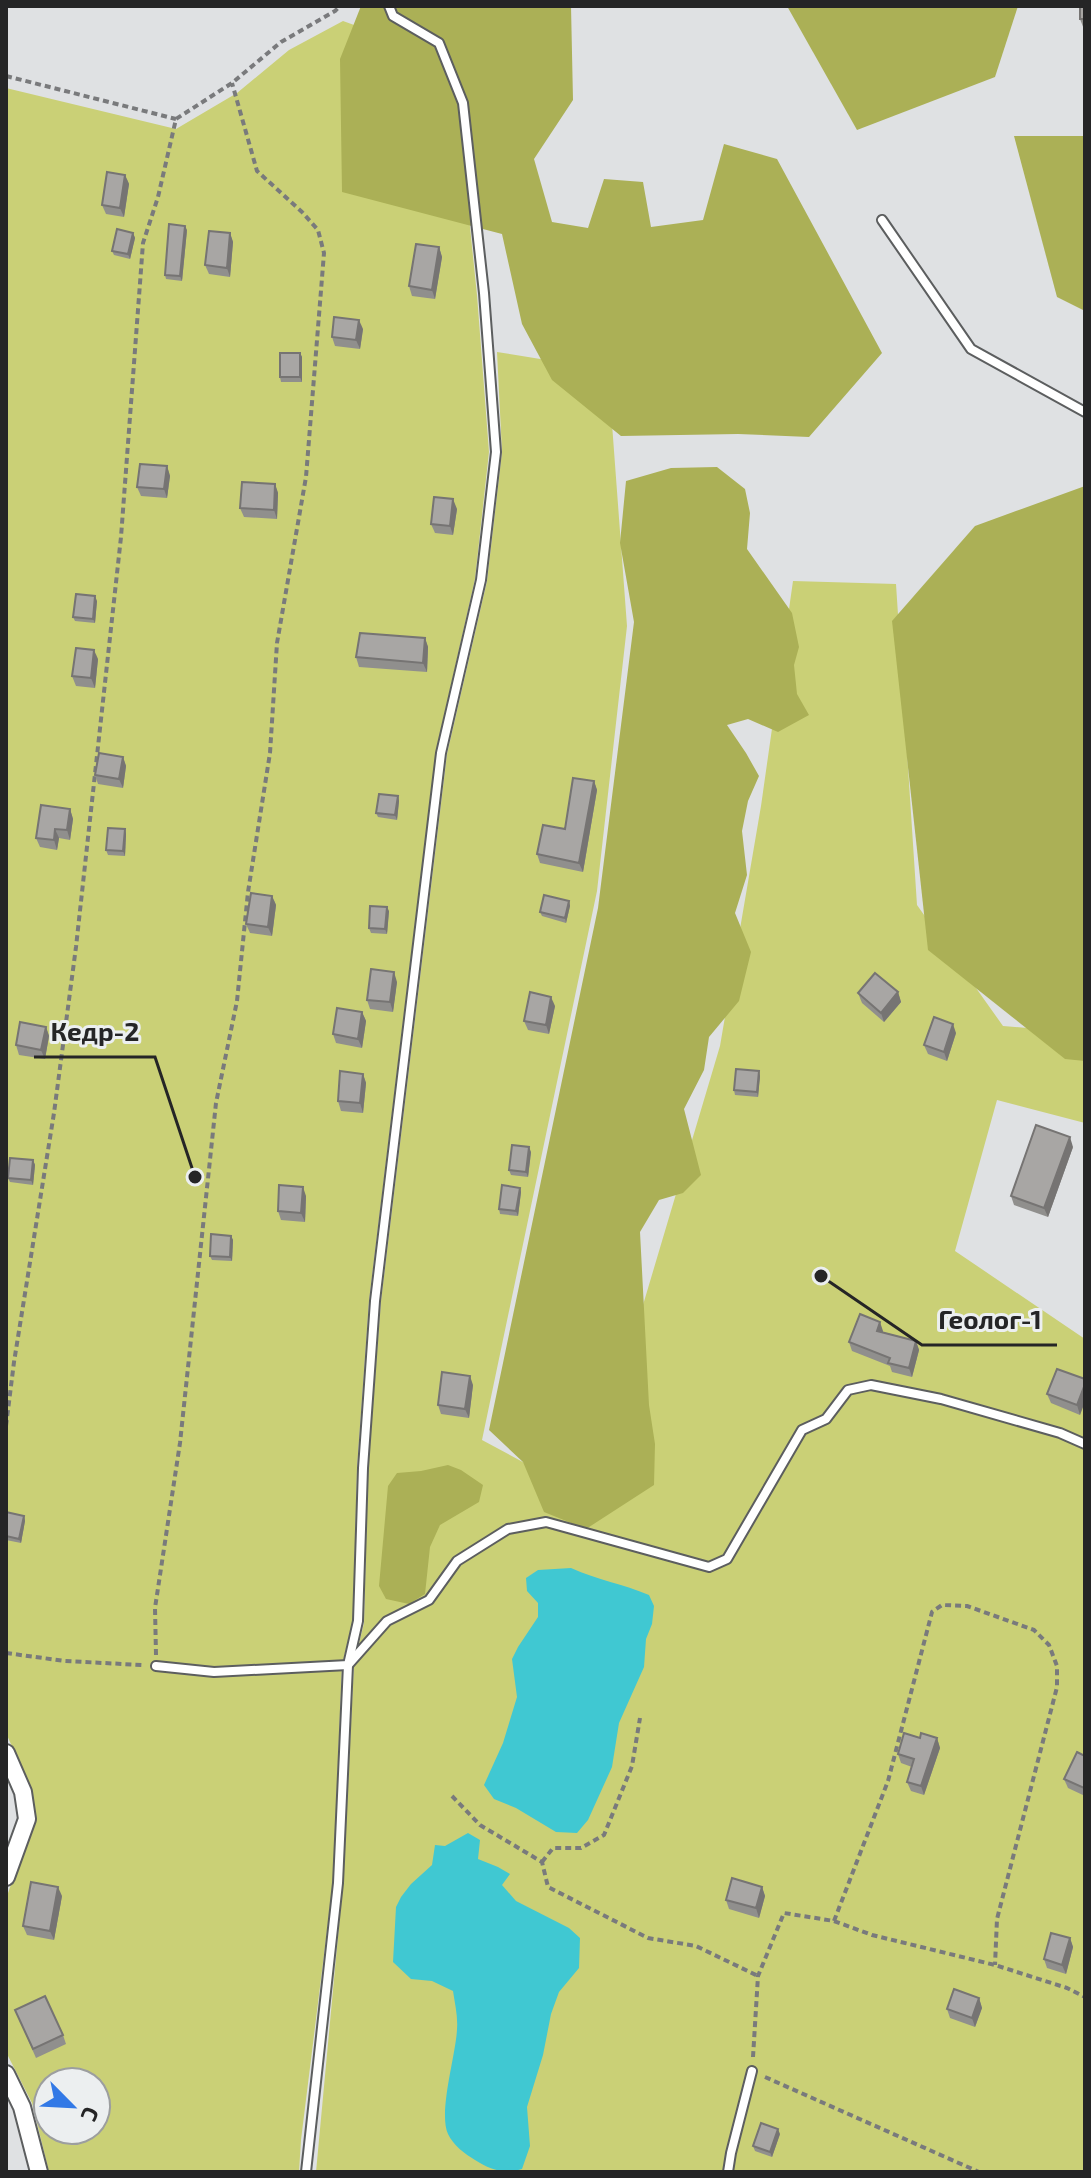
<svg xmlns="http://www.w3.org/2000/svg" width="1091" height="2178" font-family="'Exo 2',sans-serif">
	<style>
		.green { fill: #cad076; fill-rule: evenodd }
		.forest { fill: #abb056 }
		.water { fill: #40c8d2 }
		.lines { fill: none; stroke-linecap: round; stroke-linejoin: round }
		.lane-casing { stroke: #5c5e5f; stroke-width: 12 }
		.street-casing { stroke: #5c5e5f; stroke-width: 20 }
		.path { stroke: #797a7c; stroke-width: 4; stroke-dasharray: 6 4; stroke-linecap: butt }
		.lane { stroke: #fff; stroke-width: 8 }
		.street { stroke: #fff; stroke-width: 16 }
		.wall { fill: #908f8d }
		.shaded-wall { fill: #767473 }
		.building { fill: #a8a6a4; stroke: #767473; stroke-width: 2 }
		.leader { fill: none; stroke: #252526; stroke-width: 3 }
		.callout-dot { fill: #252526; stroke: #eceff0; stroke-width: 3 }
		.callout-label { font-size: 26px; text-anchor: middle; font-weight: bold; fill: #252526; stroke: #eceff0; stroke-width: 6; stroke-linejoin: round; paint-order: stroke }
	</style>
	<rect width="100%" height="100%" fill="#dfe1e3"/>
	<g class="green">
		<path d="M343,21L432,53L457,101L477,295L489,452L475,579L436,751L369,1301L357,1468L353,1620L342,1665L333,1882L301,2140L299,2172H49L32,2103L6,2052V1899L33,1820L30,1787L6,1733V88L176,129L237,93L289,50ZM48,2082H96V2130H48Z"/>
		<polygon points="497,352 608,370 627,626 597,891 482,1440 595,1501 621,1379 720,1046 761,806 793,581 896,584 917,905 1003,1026 1085,1033 1085,1123 997,1100 955,1251 1085,1339 1085,2172 316,2172 343,1883 354,1664 364,1623 368,1468 381,1301 447,754 487,581 502,452"/>
	</g>
	<g class="forest">
		<polygon points="361,6 571,6 573,100 534,159 552,222 588,228 604,179 643,182 651,227 703,220 724,144 777,159 882,353 809,437 738,434 621,436 552,380 522,324 502,234 342,192 340,59"/>
		<polygon points="787,6 1018,6 995,77 857,130"/>
		<polygon points="1014,136 1085,136 1085,311 1057,297"/>
		<polygon points="717,467 745,489 750,513 747,549 792,613 799,647 794,665 797,694 809,715 778,732 748,719 727,725 746,753 759,776 748,801 742,831 747,875 735,913 751,952 739,1001 709,1037 704,1070 684,1109 701,1175 683,1193 659,1200 640,1232 649,1405 655,1444 654,1485 586,1529 544,1512 523,1462 489,1430 598,908 634,622 620,543 626,481 671,468"/>
		<polygon points="1085,486 1085,1061 1065,1059 928,950 892,621 975,526"/>
		<polygon points="448,1465 461,1470 483,1485 479,1502 440,1525 430,1547 425,1594 409,1604 386,1599 379,1586 388,1486 397,1473 421,1471"/>
	</g>
	<g class="water">
		<path d="M571,1568C598,1580 623,1584 649,1595L654,1606L652,1624L646,1639L644,1667L619,1723L612,1767L588,1820L577,1833L556,1832L516,1808L494,1799L484,1785L503,1743L517,1697L512,1659L518,1647L538,1617V1603L527,1591L526,1578L538,1570Z"/>
		<path d="M468,1833L480,1840L478,1859L498,1867L510,1874L502,1885L516,1901L569,1928L580,1938L579,1968L559,1992L551,2014L543,2055L527,2107L530,2146L522,2169C503,2174 491,2170 475,2160C465,2154 453,2145 448,2134C438,2112 456,2055 457,2029C458,2017 455,2004 453,1991L432,1981L411,1979L393,1962L396,1907L401,1897L411,1884L432,1865L435,1845L445,1846Z"/>
	</g>
	<g class="lines">
		<defs>
			<g id="lane">
				<polyline points="882,220 971,349 1085,412"/>
				<polyline points="156,1666 214,1672 348,1665 387,1621 429,1600 457,1561 508,1529 546,1522 709,1567 727,1559 802,1430 826,1419 848,1390 871,1385 941,1399 1060,1433 1085,1444"/>
				<polyline points="306,2172 338,1883 348,1665 358,1621 363,1468 375,1301 441,753 481,580 496,452 484,293 463,103 439,43 393,16 389,6"/>
				<polyline points="728,2172 731,2153 752,2071"/>
			</g>
			<g id="street">
				<polyline points="6,1753 23,1792 27,1819 6,1877"/>
				<polyline points="6,2074 22,2107 39,2172"/>
			</g>
		</defs>
		<use href="#lane" class="lane-casing"/>
		<use href="#street" class="street-casing"/>
		<g class="path">
			<polyline points="6,76 176,119"/>
			<polyline points="6,1426 14,1362 54,1113 76,947 121,537 143,243 158,197 176,119 232,83 281,42 335,11 340,6"/>
			<polyline points="6,1653 65,1661 142,1665"/>
			<polyline points="156,1655 155,1608 180,1443 216,1103 237,1001 248,892 270,753 277,643 306,477 324,253 318,230 302,212 257,171 232,83"/>
			<polyline points="452,1796 480,1825 542,1862 548,1887 648,1938 696,1946 758,1976"/>
			<polyline points="542,1862 553,1848 581,1848 604,1835 632,1766 640,1718"/>
			<polyline points="834,1921 888,1781 932,1612 942,1605 967,1606 1034,1630 1049,1645 1057,1666 1057,1687 997,1919 995,1965"/>
			<polyline points="753,2057 758,1976 784,1913 834,1921 872,1935 995,1965 1067,1988 1085,1997"/>
			<polyline points="765,2077 979,2172"/>
		</g>
		<use href="#lane" class="lane"/>
		<use href="#street" class="street"/>
	</g>
	<g class="wall">
		<polygon points="1085,6 1085,32 1080,19"/>
		<polygon points="125,175 129,184 124,217 106,214 102,205"/>
		<polygon points="187,230 182,281 166,279 165,275"/>
		<polygon points="133,233 135,238 130,259 114,255 112,251"/>
		<polygon points="230,233 233,242 230,277 209,274 205,265"/>
		<polygon points="439,247 442,257 435,299 412,296 409,286"/>
		<polygon points="363,329 360,349 335,346 332,337"/>
		<polygon points="300,353 302,357 302,382 281,382 280,377"/>
		<polygon points="167,466 170,476 167,498 141,496 137,487"/>
		<polygon points="275,484 278,493 277,519 244,517 240,508"/>
		<polygon points="457,509 453,535 435,533 431,524"/>
		<polygon points="97,601 95,623 75,621 73,617"/>
		<polygon points="425,638 428,647 427,672 359,667 356,657"/>
		<polygon points="98,659 95,688 76,686 72,676"/>
		<polygon points="123,757 126,766 123,788 98,784 95,775"/>
		<polygon points="594,781 597,790 583,872 540,863 537,854 565,829"/>
		<polygon points="398,796 399,801 397,820 378,817 376,813"/>
		<polygon points="70,809 73,819 70,840 59,838 57,850 40,847 36,838"/>
		<polygon points="125,829 126,834 125,856 108,855 106,850"/>
		<polygon points="272,896 276,905 272,936 250,933 246,924"/>
		<polygon points="569,901 570,906 566,923 542,916 540,912"/>
		<polygon points="389,911 387,934 371,933 369,928"/>
		<polygon points="397,982 393,1012 370,1009 367,1000"/>
		<polygon points="898,992 901,1002 884,1022 862,1003 858,993"/>
		<polygon points="555,1006 549,1034 528,1030 524,1021"/>
		<polygon points="362,1012 366,1021 362,1048 336,1043 333,1034"/>
		<polygon points="46,1027 49,1036 45,1059 19,1055 16,1045"/>
		<polygon points="956,1033 947,1061 928,1054 924,1045"/>
		<polygon points="363,1074 366,1083 363,1113 341,1111 338,1101"/>
		<polygon points="760,1076 758,1097 735,1095 734,1090"/>
		<polygon points="1073,1147 1048,1217 1014,1205 1011,1196"/>
		<polygon points="531,1152 528,1177 511,1175 509,1170"/>
		<polygon points="33,1160 35,1165 33,1185 10,1182 8,1178"/>
		<polygon points="520,1188 521,1192 518,1216 500,1214 499,1209"/>
		<polygon points="306,1196 305,1222 281,1220 278,1211"/>
		<polygon points="231,1236 233,1240 232,1261 212,1260 210,1256"/>
		<polygon points="883,1331 883,1332 916,1341 919,1350 912,1377 892,1372 890,1366 852,1351 849,1342"/>
		<polygon points="1085,1379 1080,1415 1051,1403 1047,1394"/>
		<polygon points="473,1385 469,1418 441,1414 438,1405"/>
		<polygon points="6,1512 24,1516 25,1521 21,1543 6,1540"/>
		<polygon points="920,1738 937,1738 940,1748 924,1795 911,1791 907,1782 912,1767 901,1763 898,1754"/>
		<polygon points="1085,1756 1085,1796 1068,1788 1064,1779"/>
		<polygon points="762,1887 765,1896 759,1918 729,1909 726,1900"/>
		<polygon points="62,1896 54,1940 27,1935 23,1926"/>
		<polygon points="1070,1938 1073,1947 1066,1974 1047,1968 1044,1959"/>
		<polygon points="979,1998 982,2008 975,2027 950,2018 947,2009"/>
		<polygon points="15,2010 63,2035 66,2044 36,2058"/>
		<polygon points="780,2134 772,2157 755,2151 753,2146"/>
	</g>
	<g class="shaded-wall">
		<polygon points="125,175 129,184 124,217 120,208"/>
		<polygon points="185,226 187,230 182,281 180,276"/>
		<polygon points="133,233 135,238 130,259 128,254"/>
		<polygon points="230,233 233,242 230,277 227,268"/>
		<polygon points="439,247 442,257 435,299 432,290"/>
		<polygon points="359,320 363,329 360,349 356,340"/>
		<polygon points="300,353 302,357 302,382 300,377"/>
		<polygon points="167,466 170,476 167,498 164,489"/>
		<polygon points="275,484 278,493 277,519 274,510"/>
		<polygon points="453,499 457,509 453,535 450,526"/>
		<polygon points="95,596 97,601 95,623 93,619"/>
		<polygon points="425,638 428,647 427,672 423,663"/>
		<polygon points="94,650 98,659 95,688 91,678"/>
		<polygon points="123,757 126,766 123,788 119,779"/>
		<polygon points="594,781 597,790 583,872 579,863"/>
		<polygon points="398,796 399,801 397,820 395,815"/>
		<polygon points="70,809 73,819 70,840 67,830"/>
		<polygon points="55,829 59,838 57,850 54,840"/>
		<polygon points="125,829 126,834 125,856 123,851"/>
		<polygon points="272,896 276,905 272,936 268,927"/>
		<polygon points="569,901 570,906 566,923 565,918"/>
		<polygon points="387,907 389,911 387,934 385,929"/>
		<polygon points="394,972 397,982 393,1012 390,1002"/>
		<polygon points="898,992 901,1002 884,1022 881,1013"/>
		<polygon points="551,997 555,1006 549,1034 546,1025"/>
		<polygon points="362,1012 366,1021 362,1048 358,1039"/>
		<polygon points="953,1024 956,1033 947,1061 944,1052"/>
		<polygon points="46,1027 49,1036 45,1059 41,1050"/>
		<polygon points="759,1071 760,1076 758,1097 757,1092"/>
		<polygon points="363,1074 366,1083 363,1113 360,1103"/>
		<polygon points="1070,1137 1073,1147 1048,1217 1044,1208"/>
		<polygon points="529,1147 531,1152 528,1177 526,1172"/>
		<polygon points="33,1160 35,1165 33,1185 31,1180"/>
		<polygon points="303,1187 306,1196 305,1222 301,1213"/>
		<polygon points="520,1188 521,1192 518,1216 516,1211"/>
		<polygon points="231,1236 233,1240 232,1261 230,1257"/>
		<polygon points="880,1322 883,1331 880,1340 877,1331"/>
		<polygon points="916,1341 919,1350 912,1377 909,1368"/>
		<polygon points="470,1376 473,1385 469,1418 465,1409"/>
		<polygon points="1085,1384 1085,1402 1080,1415 1077,1405"/>
		<polygon points="24,1516 25,1521 21,1543 19,1539"/>
		<polygon points="937,1738 940,1748 924,1795 921,1786"/>
		<polygon points="58,1887 62,1896 54,1940 50,1931"/>
		<polygon points="762,1887 765,1896 759,1918 756,1908"/>
		<polygon points="1070,1938 1073,1947 1066,1974 1062,1965"/>
		<polygon points="979,1998 982,2008 975,2027 972,2018"/>
		<polygon points="95,2076 98,2085 97,2123 96,2120"/>
		<polygon points="778,2129 780,2134 772,2157 770,2152"/>
	</g>
	<g class="building">
		<rect x="1080" y="6" width="5" height="13"/>
		<polygon points="107,172 125,175 120,208 102,205"/>
		<polygon points="169,224 185,226 180,276 165,275"/>
		<polygon points="117,229 133,233 128,254 112,251"/>
		<polygon points="209,231 230,233 227,268 205,265"/>
		<polygon points="416,244 439,247 432,290 409,286"/>
		<polygon points="334,317 359,320 356,340 332,337"/>
		<rect x="280" y="353" width="20" height="24"/>
		<polygon points="140,464 167,466 164,489 137,487"/>
		<polygon points="242,482 275,484 274,510 240,508"/>
		<polygon points="434,497 453,499 450,526 431,524"/>
		<polygon points="76,594 95,596 93,619 73,617"/>
		<polygon points="360,633 425,638 423,663 356,657"/>
		<polygon points="76,648 94,650 91,678 72,676"/>
		<polygon points="99,753 123,757 119,779 95,775"/>
		<polygon points="573,778 594,781 579,863 537,854 543,825 565,829"/>
		<polygon points="379,794 398,796 395,815 376,813"/>
		<polygon points="41,805 70,809 67,830 55,829 54,840 36,838"/>
		<polygon points="108,828 125,829 123,851 106,850"/>
		<polygon points="251,893 272,896 268,927 246,924"/>
		<polygon points="544,895 569,901 565,918 540,912"/>
		<polygon points="370,906 387,907 385,929 369,928"/>
		<polygon points="371,969 394,972 390,1002 367,1000"/>
		<polygon points="875,973 898,992 881,1013 858,993"/>
		<polygon points="530,992 551,997 546,1025 524,1021"/>
		<polygon points="337,1008 362,1012 358,1039 333,1034"/>
		<polygon points="934,1017 953,1024 944,1052 924,1045"/>
		<polygon points="20,1022 46,1027 41,1050 16,1045"/>
		<polygon points="736,1069 759,1071 757,1092 734,1090"/>
		<polygon points="340,1071 363,1074 360,1103 338,1101"/>
		<polygon points="1036,1125 1070,1137 1044,1208 1011,1196"/>
		<polygon points="512,1145 529,1147 526,1172 509,1170"/>
		<polygon points="10,1158 33,1160 31,1180 8,1178"/>
		<polygon points="279,1185 303,1187 301,1213 278,1211"/>
		<polygon points="502,1185 520,1188 516,1211 499,1209"/>
		<polygon points="211,1234 231,1236 230,1257 210,1256"/>
		<polygon points="860,1314 880,1322 877,1331 916,1341 909,1368 888,1363 890,1358 849,1342"/>
		<polygon points="1057,1369 1085,1379 1085,1384 1077,1405 1047,1394"/>
		<polygon points="442,1372 470,1376 465,1409 438,1405"/>
		<polygon points="6,1512 24,1516 19,1539 6,1536"/>
		<polygon points="904,1733 920,1738 921,1733 937,1738 921,1786 907,1782 914,1759 898,1754"/>
		<polygon points="1077,1752 1085,1756 1085,1785 1084,1788 1064,1779"/>
		<polygon points="732,1878 762,1887 756,1908 726,1900"/>
		<polygon points="31,1882 58,1887 50,1931 23,1926"/>
		<polygon points="1051,1933 1070,1938 1062,1965 1044,1959"/>
		<polygon points="954,1989 979,1998 972,2018 947,2009"/>
		<polygon points="45,1996 63,2035 33,2049 15,2010"/>
		<polygon points="60,2074 95,2076 95,2082 59,2082"/>
		<polygon points="761,2123 778,2129 770,2152 753,2146"/>
	</g>
	<path class="leader" d="M195 1177L155 1057H34M821 1276L922 1345H1057"/>
	<g class="callout-dot">
		<circle cx="195" cy="1177" r="8"/>
		<circle cx="821" cy="1276" r="8"/>
	</g>
	<g class="callout-label">
		<text x="95" y="1041">Кедр-2</text>
		<text x="990" y="1329">Геолог-1</text>
	</g>
	<rect width="1091" height="2178" fill="none" stroke="#252526" stroke-width="16"/>
	<g transform="translate(72 2106) rotate(114)"><circle r="38" fill="#eceff0" stroke="#9c9e9f" stroke-width="2"/>
	<path d="M0-6L14 30L0 20L-14 30Z" fill="#3279e6"/>
	<text y="-12" font-size="22" font-weight="bold" text-anchor="middle" fill="#252526">С</text>
	</g>
</svg>
